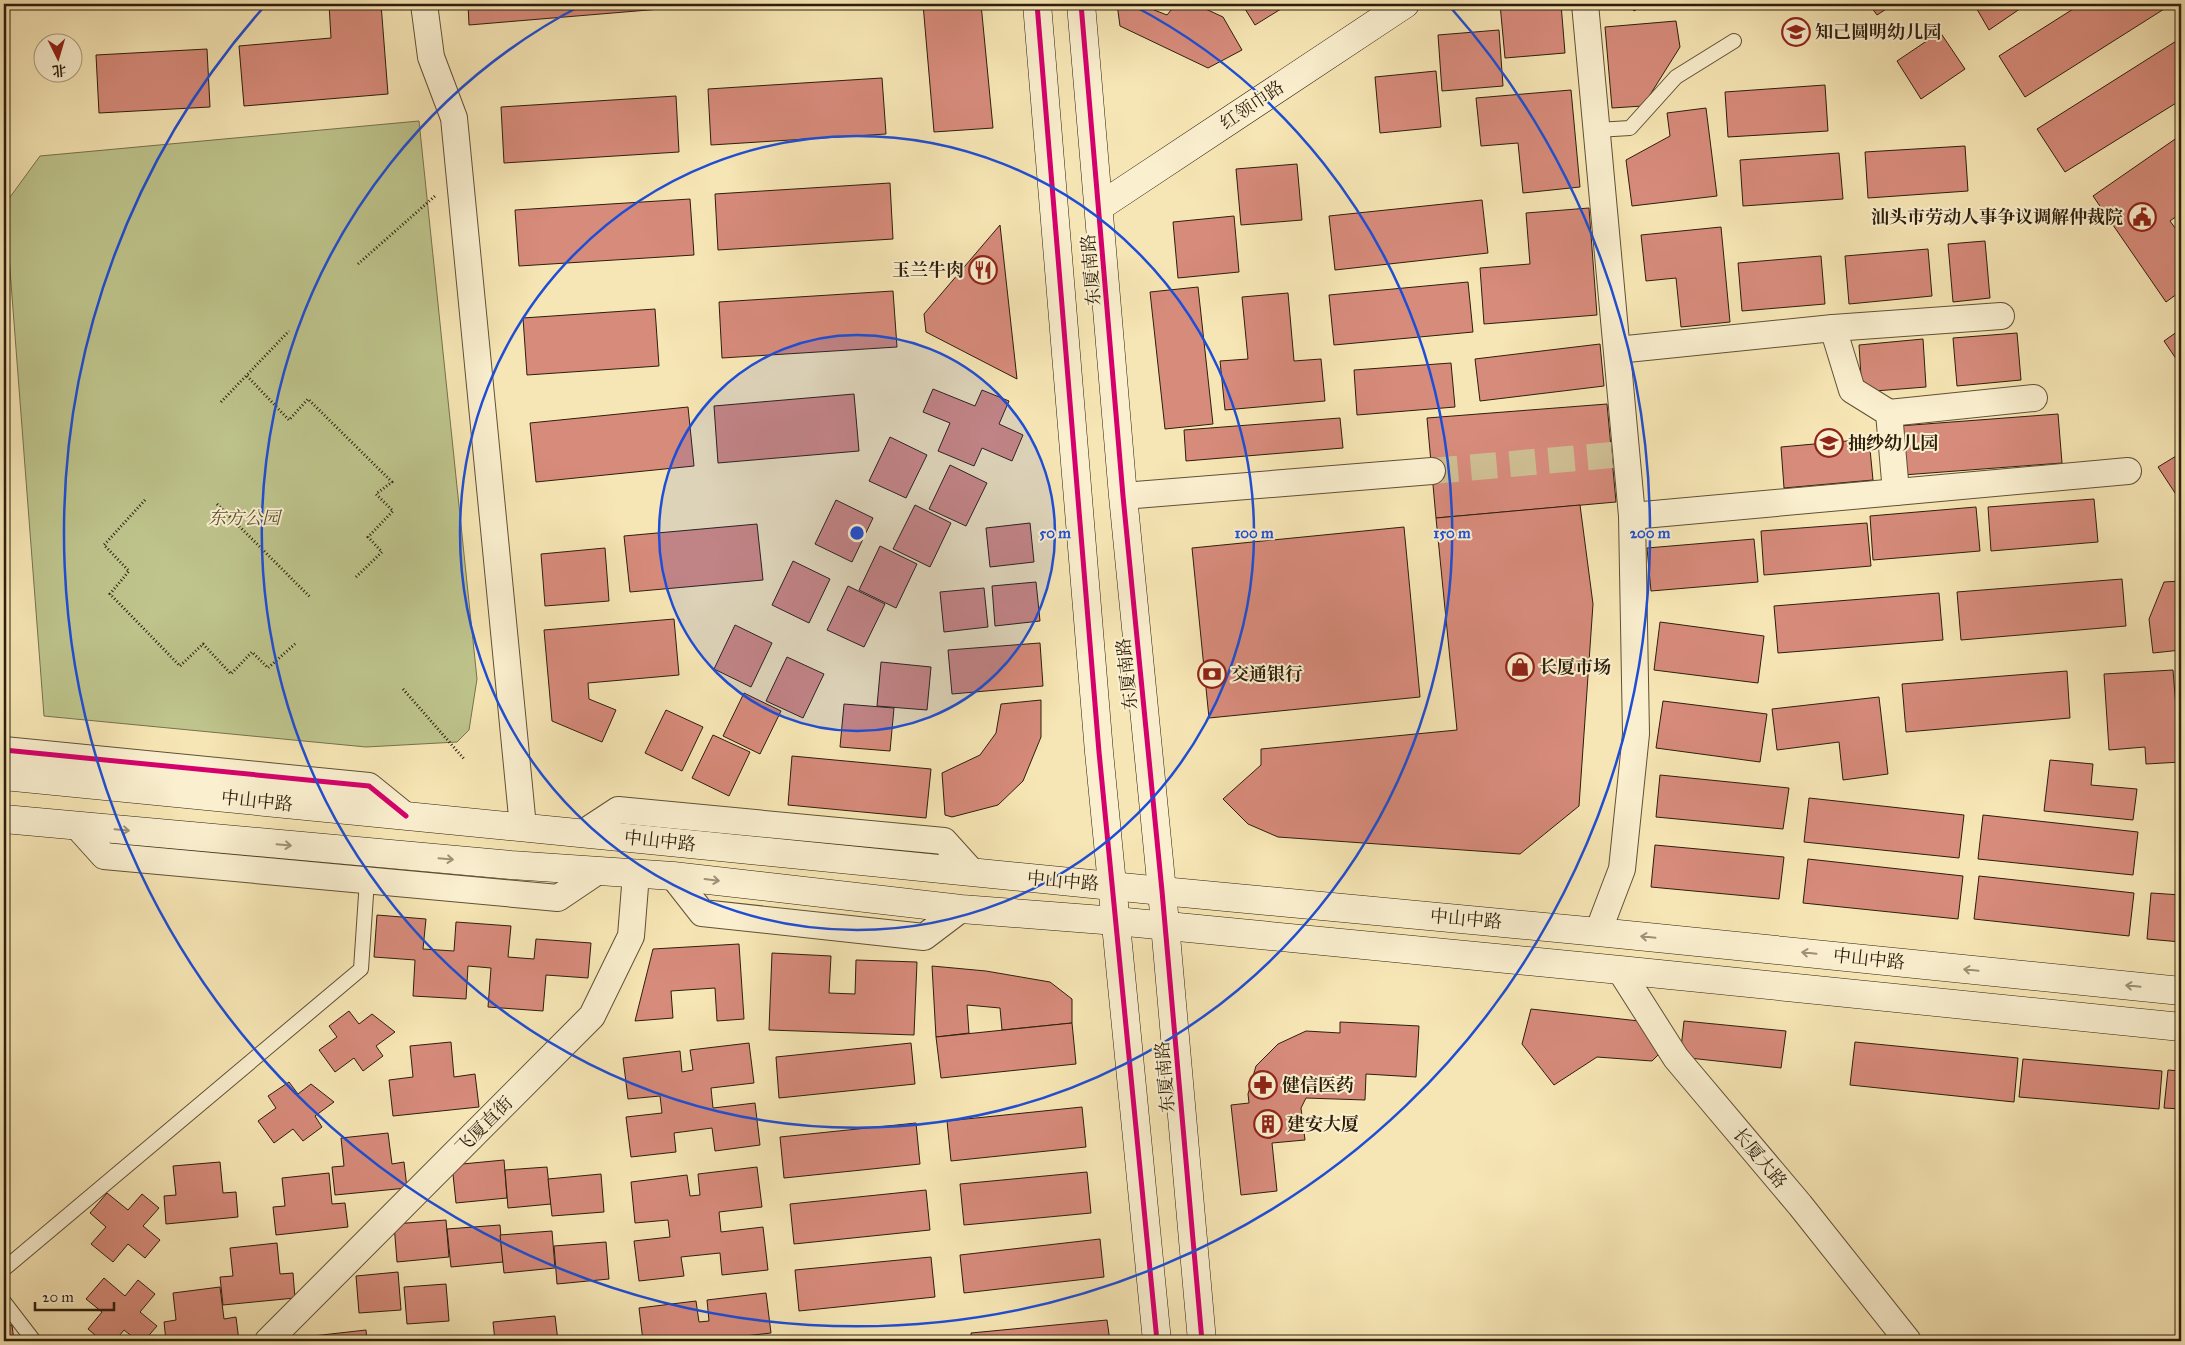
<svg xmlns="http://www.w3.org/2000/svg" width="2185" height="1345" font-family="'IM FELL Great Primer','Noto Serif SC',serif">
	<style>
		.green { fill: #bec48c; stroke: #76714c }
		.building { fill: #d78b7b; stroke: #2d1e0c }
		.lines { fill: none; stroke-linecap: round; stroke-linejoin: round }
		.street-tunnel { stroke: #cfbe93; stroke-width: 26; stroke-dasharray: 26 13; stroke-linecap: butt }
		.lane-casing { stroke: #605036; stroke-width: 16 }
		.street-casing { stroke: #605036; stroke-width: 28 }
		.secondary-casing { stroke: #2d1e0c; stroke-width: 29 }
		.path { stroke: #2d1e0c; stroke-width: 3; stroke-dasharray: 1 2.5; stroke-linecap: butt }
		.lane { stroke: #faefcf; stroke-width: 14 }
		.street { stroke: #faefcf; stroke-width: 26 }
		.secondary { stroke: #faefcf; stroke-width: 28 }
		.cycleway-casing { stroke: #faefcf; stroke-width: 8 }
		.cycleway { stroke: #d6006c; stroke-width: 5 }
		.oneway { stroke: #9e9177 }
		.ring { fill: none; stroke: #1d4ed8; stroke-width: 2.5 }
		.labels { text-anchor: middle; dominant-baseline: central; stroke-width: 4; stroke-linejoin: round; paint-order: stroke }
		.poi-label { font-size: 18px; font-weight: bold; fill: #2d1e0c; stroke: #faefcf; text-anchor: start }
		.street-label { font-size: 18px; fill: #2d1e0c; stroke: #faefcf }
		.park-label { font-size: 18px; font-style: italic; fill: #585032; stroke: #faefcf }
		.centre { fill: #1d4ed8; stroke: #faefcf; stroke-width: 2.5 }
		.ring-label { font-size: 15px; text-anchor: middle; font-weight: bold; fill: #1d4ed8; stroke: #faefcf; stroke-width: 4; stroke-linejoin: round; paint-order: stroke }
	</style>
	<rect width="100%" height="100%" fill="#f7e6b5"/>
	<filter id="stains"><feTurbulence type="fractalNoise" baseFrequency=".004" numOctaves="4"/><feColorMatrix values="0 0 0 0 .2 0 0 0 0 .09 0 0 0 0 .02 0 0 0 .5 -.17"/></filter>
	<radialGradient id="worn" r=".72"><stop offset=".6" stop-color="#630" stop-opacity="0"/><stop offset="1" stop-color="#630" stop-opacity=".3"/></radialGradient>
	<polygon class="green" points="419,121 477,679 469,730 457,742 366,747 44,716 5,204 40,156"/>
	<g class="building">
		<polygon points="329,4 381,4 388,94 244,106 239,46 331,38"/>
		<polygon points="468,4 720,4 469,25"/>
		<polygon points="923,4 981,4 993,128 934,132"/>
		<polygon points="1117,4 1153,4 1154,10 1167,15 1176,4 1195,4 1223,17 1242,50 1208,68 1120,26"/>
		<polygon points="1242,4 1289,4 1255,25"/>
		<polygon points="1500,4 1561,4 1565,53 1505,58"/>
		<polygon points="1629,4 1645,4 1634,11"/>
		<polygon points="1869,4 1894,4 1877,15"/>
		<polygon points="1974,4 2027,4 1989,30"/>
		<polygon points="2081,4 2172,4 2025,97 1999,56"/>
		<polygon points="1676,21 1680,47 1643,106 1612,108 1605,27"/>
		<polygon points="1499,30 1503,86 1442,91 1438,35"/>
		<polygon points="1940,32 1965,69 1921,99 1897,61"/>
		<polygon points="2181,38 2181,100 2065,172 2037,129"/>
		<polygon points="207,49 210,107 99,113 96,55"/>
		<polygon points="1436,71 1441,127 1380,133 1375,77"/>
		<polygon points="882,78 886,134 711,145 708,89"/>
		<polygon points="1825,85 1828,131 1728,137 1725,92"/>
		<polygon points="1571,90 1580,187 1523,193 1518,143 1481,146 1476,98"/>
		<polygon points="676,96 679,152 504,163 501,107"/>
		<polygon points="1706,108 1717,196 1632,206 1626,160 1670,136 1667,113"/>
		<polygon points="2181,135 2181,213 2170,221 2181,236 2181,291 2166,302 2093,196"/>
		<polygon points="1965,146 1968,191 1868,198 1865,152"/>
		<polygon points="1839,153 1843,199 1743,206 1740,160"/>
		<polygon points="1297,164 1302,220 1241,225 1236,169"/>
		<polygon points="890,183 893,239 718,250 715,194"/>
		<polygon points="690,199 694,255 519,266 515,210"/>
		<polygon points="1482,200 1488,253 1335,270 1329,216"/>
		<polygon points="1589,208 1597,315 1484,324 1480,268 1530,264 1526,213"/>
		<polygon points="1234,216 1239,272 1178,278 1173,222"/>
		<polygon points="1000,225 1017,379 926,332 924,314"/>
		<polygon points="1721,227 1730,322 1681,327 1676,278 1646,281 1641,235"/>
		<polygon points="1985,241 1990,298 1953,302 1948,244"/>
		<polygon points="1928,249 1932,296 1849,304 1845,256"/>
		<polygon points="1821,256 1825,304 1742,311 1738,263"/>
		<polygon points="1468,282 1473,332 1334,345 1329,295"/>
		<polygon points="1198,287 1213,424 1165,429 1150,292"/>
		<polygon points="893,291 897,347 722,358 719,302"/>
		<polygon points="1288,293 1294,361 1321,359 1325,401 1225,410 1220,361 1248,359 1242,297"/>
		<polygon points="655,309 659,366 527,375 523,318"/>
		<polygon points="2181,329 2181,366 2164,341"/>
		<polygon points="2017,333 2021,380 1957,386 1953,338"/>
		<polygon points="1923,339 1926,387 1862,392 1859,345"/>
		<polygon points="1600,344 1604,386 1480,401 1475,359"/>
		<polygon points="1451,363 1455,407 1357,415 1354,370"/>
		<polygon points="933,389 975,406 982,390 1009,401 999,424 1023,435 1012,461 982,448 974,466 938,451 950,423 923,412"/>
		<polygon points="854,394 859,451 718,463 714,406"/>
		<polygon points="1607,404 1616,502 1436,518 1427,418"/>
		<polygon points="688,407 694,466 536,482 530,423"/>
		<polygon points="2058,414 2062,463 1903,475 1899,426"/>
		<polygon points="1340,418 1343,448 1186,461 1184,430"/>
		<polygon points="890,437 927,455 906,498 869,481"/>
		<polygon points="1869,439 1873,480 1784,488 1781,447"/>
		<polygon points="2181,453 2181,494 2177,496 2158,467"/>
		<polygon points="950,465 987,483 966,526 929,509"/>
		<polygon points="2094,499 2098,542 1991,551 1988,507"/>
		<polygon points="836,500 873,518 852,562 815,544"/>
		<polygon points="915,505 951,523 930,567 893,549"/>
		<polygon points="1580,505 1593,604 1579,806 1520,854 1278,837 1248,824 1223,799 1261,765 1261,749 1457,730 1436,518"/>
		<polygon points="1976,507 1980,551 1873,560 1870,516"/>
		<polygon points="1030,523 1034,562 990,567 986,528"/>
		<polygon points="1867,523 1871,566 1764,575 1761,531"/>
		<polygon points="757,524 763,580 630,592 624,536"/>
		<polygon points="1404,527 1420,697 1209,718 1192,548"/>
		<polygon points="1754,539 1758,582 1651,591 1647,548"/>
		<polygon points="880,546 917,564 896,608 859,590"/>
		<polygon points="605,548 609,601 545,606 541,554"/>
		<polygon points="793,561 830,579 809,623 772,605"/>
		<polygon points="2122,579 2126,626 1961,640 1957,592"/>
		<polygon points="2181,581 2181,650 2153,653 2149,619 2164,582"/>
		<polygon points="1036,582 1040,621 995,626 992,586"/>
		<polygon points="848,586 885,604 864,647 827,630"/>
		<polygon points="984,588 988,627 944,632 940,592"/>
		<polygon points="1939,593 1943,640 1778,653 1774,606"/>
		<polygon points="674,619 679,675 588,683 589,699 616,710 602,742 552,721 544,630"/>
		<polygon points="1660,622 1764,636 1758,683 1654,670"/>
		<polygon points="735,625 772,643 751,687 714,669"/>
		<polygon points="4,643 7,677 4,678"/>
		<polygon points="1040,643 1043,686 952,694 948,650"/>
		<polygon points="787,657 824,674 803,718 766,701"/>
		<polygon points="881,662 931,667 927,710 877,706"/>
		<polygon points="2173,670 2176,707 2181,706 2181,762 2146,764 2145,747 2109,750 2104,674"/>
		<polygon points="2067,671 2070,718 1906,732 1902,684"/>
		<polygon points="744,693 781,711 760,754 723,736"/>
		<polygon points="1879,697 1888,774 1843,780 1839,742 1777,750 1772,709"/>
		<polygon points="1041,700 1041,737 1023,781 998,805 952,817 945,815 942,773 980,755 996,733 1001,704"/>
		<polygon points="1663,701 1767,714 1760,762 1656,748"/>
		<polygon points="844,704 894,708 890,751 840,747"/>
		<polygon points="666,710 703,727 682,771 645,753"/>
		<polygon points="713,735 750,752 729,796 692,778"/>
		<polygon points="792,756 931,769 926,818 788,805"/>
		<polygon points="2050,760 2093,764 2091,785 2137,789 2133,820 2044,811"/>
		<polygon points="1660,775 1789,788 1783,829 1656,817"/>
		<polygon points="1809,798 1964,815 1959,858 1804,842"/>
		<polygon points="1983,815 2138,832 2133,875 1978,859"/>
		<polygon points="1655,845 1784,857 1779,899 1651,887"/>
		<polygon points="1808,859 1963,876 1958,919 1803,903"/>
		<polygon points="1979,876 2134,893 2129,936 1974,919"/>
		<polygon points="2151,893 2181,895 2181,942 2147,939"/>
		<polygon points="377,915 426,919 423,949 454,951 456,922 511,926 508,957 534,959 536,939 591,943 588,978 546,975 543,1011 488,1007 491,968 468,966 466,999 413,996 415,960 374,957"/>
		<polygon points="739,944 744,1019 717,1021 715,988 671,991 673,1018 635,1021 653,949"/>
		<polygon points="772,953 831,956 829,993 855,994 856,960 917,962 914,1035 769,1030"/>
		<polygon points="932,966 986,971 1050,982 1072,999 1072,1023 1002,1030 1000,1008 967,1005 969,1033 936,1037"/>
		<polygon points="1531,1009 1648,1022 1660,1053 1652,1061 1597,1057 1554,1085 1522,1044"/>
		<polygon points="349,1011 359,1024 372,1014 395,1032 376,1046 383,1056 363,1071 354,1058 335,1072 319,1050 337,1037 329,1026"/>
		<polygon points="1684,1021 1786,1031 1781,1068 1680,1057"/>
		<polygon points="1340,1022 1419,1026 1416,1077 1366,1074 1365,1100 1306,1098 1301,1108 1305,1140 1272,1143 1277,1191 1241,1195 1231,1105 1249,1103 1248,1094 1256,1066 1278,1044 1306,1031 1340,1033"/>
		<polygon points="1072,1023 1076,1064 941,1078 936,1037"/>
		<polygon points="451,1042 454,1077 475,1074 479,1107 393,1116 389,1080 413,1077 410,1046"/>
		<polygon points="1855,1042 2018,1058 2014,1102 1850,1085"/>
		<polygon points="749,1043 754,1083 711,1088 713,1108 755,1103 760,1145 715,1151 712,1128 674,1133 676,1152 631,1157 626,1117 662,1113 660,1096 628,1099 623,1058 680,1051 682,1072 693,1070 690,1050"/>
		<polygon points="911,1043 915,1084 779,1098 776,1057"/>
		<polygon points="2023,1059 2162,1071 2159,1109 2019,1097"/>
		<polygon points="2168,1070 2181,1071 2181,1109 2164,1108"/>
		<polygon points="289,1082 298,1094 311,1084 334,1102 315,1116 322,1127 303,1141 293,1129 274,1143 258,1121 276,1108 268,1096"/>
		<polygon points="1082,1107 1086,1147 951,1161 947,1121"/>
		<polygon points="916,1123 920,1164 784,1178 780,1137"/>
		<polygon points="388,1133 392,1164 404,1162 407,1188 335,1195 332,1167 344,1166 341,1138"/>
		<polygon points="504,1160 507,1198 456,1203 452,1165"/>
		<polygon points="220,1162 223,1193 236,1192 238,1217 166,1224 164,1196 176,1195 173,1166"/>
		<polygon points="547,1167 551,1204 508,1208 505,1170"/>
		<polygon points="757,1167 762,1207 719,1212 721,1232 763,1227 768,1270 722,1275 720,1253 681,1257 684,1276 639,1281 634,1241 670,1237 668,1220 635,1223 631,1182 687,1175 690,1196 700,1195 698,1174"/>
		<polygon points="1087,1172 1091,1213 964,1225 960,1184"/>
		<polygon points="329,1173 332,1204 345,1203 348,1227 276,1235 273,1207 285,1206 282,1178"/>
		<polygon points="601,1174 604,1212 552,1216 548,1179"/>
		<polygon points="926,1190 930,1230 794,1244 790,1204"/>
		<polygon points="107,1193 128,1210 142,1194 159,1208 143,1226 160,1240 145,1258 128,1244 113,1262 91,1244 106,1227 90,1213"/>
		<polygon points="446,1220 449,1257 397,1262 394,1224"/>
		<polygon points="500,1225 503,1262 451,1267 447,1229"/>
		<polygon points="552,1231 555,1268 504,1273 500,1235"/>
		<polygon points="1100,1239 1104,1277 964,1293 960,1255"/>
		<polygon points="606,1242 609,1279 557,1284 554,1246"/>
		<polygon points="277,1243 280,1274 293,1273 295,1298 223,1305 220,1277 233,1276 230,1248"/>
		<polygon points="931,1257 935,1297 799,1311 795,1270"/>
		<polygon points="398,1272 401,1310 359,1313 356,1276"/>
		<polygon points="104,1278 125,1296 138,1280 155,1294 140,1312 157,1326 144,1341 138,1341 124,1330 115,1341 102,1341 88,1329 102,1312 86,1299"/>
		<polygon points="446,1284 449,1321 407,1324 404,1287"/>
		<polygon points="220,1287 224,1319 236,1317 239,1341 166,1341 164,1322 176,1320 173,1293"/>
		<polygon points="766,1293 771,1333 727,1338 728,1341 643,1341 639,1308 696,1301 699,1322 709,1321 707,1300"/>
		<polygon points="555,1316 558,1341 495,1341 493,1322"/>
		<polygon points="1107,1320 1110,1341 971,1341 971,1333"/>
		<polygon points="12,1325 14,1341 4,1341 4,1326"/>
		<polygon points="366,1330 367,1341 304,1341 304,1337"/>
		<polygon points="942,1336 943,1341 889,1341"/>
	</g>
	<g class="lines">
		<polyline class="street-tunnel" points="1432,471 1612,455"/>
		<defs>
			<g id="lane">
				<polyline points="1597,130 1630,128 1676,77 1734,41"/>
				<polyline points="4,1269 361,969 367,880"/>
				<polyline points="4,1302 34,1341"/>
			</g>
			<g id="street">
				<polyline points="424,4 431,57 454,118 523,827"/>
				<polyline points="1585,4 1632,516 1636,734 1622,869 1598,932"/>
				<polyline points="1833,328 2001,316"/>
				<polyline points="1617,350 1833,328 1852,390 1889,413 1896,492"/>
				<polyline points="1889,413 2034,398"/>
				<polyline points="1123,496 1432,471"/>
				<polyline points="1632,516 2128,471"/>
				<polyline points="4,750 369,786 406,816"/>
				<polyline points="77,826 104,856 558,898 598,871"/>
				<polyline points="583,833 618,810 944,841 972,872"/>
				<polyline points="673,876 702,913 924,937 961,909"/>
				<polyline points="1620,970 1676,1058 1800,1205 1908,1341"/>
				<polyline points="268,1341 592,1016 631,936 636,874"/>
			</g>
			<g id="secondary">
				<polyline points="1037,4 1099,752 1157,1341"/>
				<polyline points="1081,4 1123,496 1162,891 1202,1341"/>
				<polyline points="1099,207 1405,4"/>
				<polyline points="4,776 1162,891 1598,932 2181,991"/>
				<polyline points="4,819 511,865 673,876 961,909 1116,921 1620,970 2181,1027"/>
			</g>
		</defs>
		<use href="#lane" class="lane-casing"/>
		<use href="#street" class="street-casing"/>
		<use href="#secondary" class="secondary-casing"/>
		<g class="path">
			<polyline points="358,264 435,196"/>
			<polyline points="247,376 289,420 308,399 392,482 376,494 393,511 368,537 382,552 356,577"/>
			<polyline points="221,402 289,331"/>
			<polyline points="145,500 104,545 129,571 110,594 180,666 203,644 231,674 252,652 268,668 296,643"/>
			<polyline points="217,504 310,597"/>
			<polyline points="403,689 465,760"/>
		</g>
		<use href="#lane" class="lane"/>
		<use href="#street" class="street"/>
		<use href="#secondary" class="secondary"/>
		<defs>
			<g id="cycleway">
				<polyline points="1037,4 1099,752 1157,1341"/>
				<polyline points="1081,4 1123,496 1162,891 1202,1341"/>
				<polyline points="4,750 369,786 406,816"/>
			</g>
		</defs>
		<use href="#cycleway" class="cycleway-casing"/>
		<use href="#cycleway" class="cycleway"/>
	</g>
	<defs><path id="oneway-shaft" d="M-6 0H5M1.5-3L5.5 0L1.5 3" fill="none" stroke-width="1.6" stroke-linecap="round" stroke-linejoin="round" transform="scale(1.25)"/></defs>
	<g class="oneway">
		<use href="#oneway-shaft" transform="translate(122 830) rotate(5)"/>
		<use href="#oneway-shaft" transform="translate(284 845) rotate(5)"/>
		<use href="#oneway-shaft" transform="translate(446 859) rotate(5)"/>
		<use href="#oneway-shaft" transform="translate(712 880) rotate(7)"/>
		<use href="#oneway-shaft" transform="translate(1648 937) rotate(-174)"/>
		<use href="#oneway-shaft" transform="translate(1809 953) rotate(-174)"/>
		<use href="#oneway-shaft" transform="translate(1971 970) rotate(-174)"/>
		<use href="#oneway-shaft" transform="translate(2133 986) rotate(-174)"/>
	</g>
	<circle cx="857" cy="533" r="198" fill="#1d4ed8" fill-opacity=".12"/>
	<g class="ring">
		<circle cx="857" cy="533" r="198"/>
		<circle cx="857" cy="533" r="397"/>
		<path d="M1132 5A595 595 0 1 1 582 5"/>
		<path d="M1451 8A793 793 0 1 1 263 8"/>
	</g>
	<defs>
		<symbol id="school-ring" viewBox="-11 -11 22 22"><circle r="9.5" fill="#faefcf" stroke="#8f2418" stroke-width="1.5"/><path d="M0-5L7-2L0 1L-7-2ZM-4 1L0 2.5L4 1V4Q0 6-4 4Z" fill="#8f2418"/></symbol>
		<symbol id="civic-ring" viewBox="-11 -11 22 22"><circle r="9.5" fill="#faefcf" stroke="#8f2418" stroke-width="1.5"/><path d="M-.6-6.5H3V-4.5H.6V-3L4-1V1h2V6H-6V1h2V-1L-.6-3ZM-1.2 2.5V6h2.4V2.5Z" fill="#8f2418"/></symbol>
		<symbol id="restaurant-ring" viewBox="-11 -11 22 22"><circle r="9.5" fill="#faefcf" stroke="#8f2418" stroke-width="1.5"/><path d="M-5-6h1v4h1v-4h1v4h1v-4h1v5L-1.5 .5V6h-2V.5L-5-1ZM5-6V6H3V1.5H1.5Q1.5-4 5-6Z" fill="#8f2418"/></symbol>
		<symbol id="shop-ring" viewBox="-11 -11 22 22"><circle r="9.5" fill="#faefcf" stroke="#8f2418" stroke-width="1.5"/><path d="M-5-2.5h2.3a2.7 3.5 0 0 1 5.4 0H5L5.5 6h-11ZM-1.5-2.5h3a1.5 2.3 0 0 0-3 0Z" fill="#8f2418"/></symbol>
		<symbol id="bank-ring" viewBox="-11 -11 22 22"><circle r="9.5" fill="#faefcf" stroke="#8f2418" stroke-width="1.5"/><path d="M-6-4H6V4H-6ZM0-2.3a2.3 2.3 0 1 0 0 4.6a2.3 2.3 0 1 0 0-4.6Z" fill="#8f2418"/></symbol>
		<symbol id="pharmacy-ring" viewBox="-11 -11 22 22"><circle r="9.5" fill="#faefcf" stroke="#8f2418" stroke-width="1.5"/><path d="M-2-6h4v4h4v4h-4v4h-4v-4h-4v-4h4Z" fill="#8f2418"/></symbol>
		<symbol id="building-ring" viewBox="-11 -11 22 22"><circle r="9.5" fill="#faefcf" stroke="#8f2418" stroke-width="1.5"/><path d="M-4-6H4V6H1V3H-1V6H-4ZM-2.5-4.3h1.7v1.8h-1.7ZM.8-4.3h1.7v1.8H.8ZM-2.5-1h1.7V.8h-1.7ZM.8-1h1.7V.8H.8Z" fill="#8f2418"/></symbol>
	</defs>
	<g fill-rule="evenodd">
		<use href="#school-ring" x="1780" y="16" width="32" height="32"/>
		<use href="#civic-ring" x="2126" y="201" width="32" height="32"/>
		<use href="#restaurant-ring" x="967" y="254" width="32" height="32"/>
		<use href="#school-ring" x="1813" y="427" width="32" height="32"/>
		<use href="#shop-ring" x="1504" y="651" width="32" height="32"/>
		<use href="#bank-ring" x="1196" y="658" width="32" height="32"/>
		<use href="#pharmacy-ring" x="1247" y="1069" width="32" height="32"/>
		<use href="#building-ring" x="1252" y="1108" width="32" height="32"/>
	</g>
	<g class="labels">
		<g class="poi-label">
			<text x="1815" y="32">知己圆明幼儿园</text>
			<text x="2123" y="217" text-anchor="end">汕头市劳动人事争议调解仲裁院</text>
			<text x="964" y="270" text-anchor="end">玉兰牛肉</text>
			<text x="1848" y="443">抽纱幼儿园</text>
			<text x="1539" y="667">长厦市场</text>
			<text x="1231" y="674">交通银行</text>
			<text x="1282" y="1085">健信医药</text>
			<text x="1287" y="1124">建安大厦</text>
		</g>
		<g class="street-label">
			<text transform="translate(1252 105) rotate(-34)">红领巾路</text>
			<text transform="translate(1091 270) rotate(-95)">东厦南路</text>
			<text transform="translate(1127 674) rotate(-96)">东厦南路</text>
			<text transform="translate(257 801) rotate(6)">中山中路</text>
			<text transform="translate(660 841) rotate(6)">中山中路</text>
			<text transform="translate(1063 881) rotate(5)">中山中路</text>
			<text transform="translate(1466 919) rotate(5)">中山中路</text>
			<text transform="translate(1869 959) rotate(6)">中山中路</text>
			<text transform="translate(1165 1077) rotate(-95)">东厦南路</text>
			<text transform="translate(484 1125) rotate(-45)">飞厦直街</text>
			<text transform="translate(1760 1158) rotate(50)">长厦大路</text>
		</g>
		<g class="park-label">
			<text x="244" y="518">东方公园</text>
		</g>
	</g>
	<circle cx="857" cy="533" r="8" class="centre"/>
	<g class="ring-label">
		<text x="1055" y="538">50 m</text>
		<text x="1254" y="538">100 m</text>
		<text x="1452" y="538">150 m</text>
		<text x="1650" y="538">200 m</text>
	</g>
	<rect width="2185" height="1345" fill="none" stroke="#f7e6b5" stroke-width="20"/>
	<rect x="5" y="5" width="2175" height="1335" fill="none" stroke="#2d1e0c" stroke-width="2.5"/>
	<rect x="10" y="10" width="2165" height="1325" fill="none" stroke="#2d1e0c"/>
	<g transform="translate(58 58) rotate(175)"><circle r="24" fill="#faefcf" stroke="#a89b81"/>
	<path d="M0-4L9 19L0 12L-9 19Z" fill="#8f2418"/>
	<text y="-8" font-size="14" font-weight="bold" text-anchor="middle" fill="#2d1e0c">北</text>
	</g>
	<path d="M35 1302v8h79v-8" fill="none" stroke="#2d1e0c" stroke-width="2.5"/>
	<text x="42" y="1302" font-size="15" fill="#2d1e0c" stroke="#faefcf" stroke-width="4" paint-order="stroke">20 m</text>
	<rect width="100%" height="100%" filter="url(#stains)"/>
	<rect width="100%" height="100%" fill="url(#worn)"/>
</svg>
